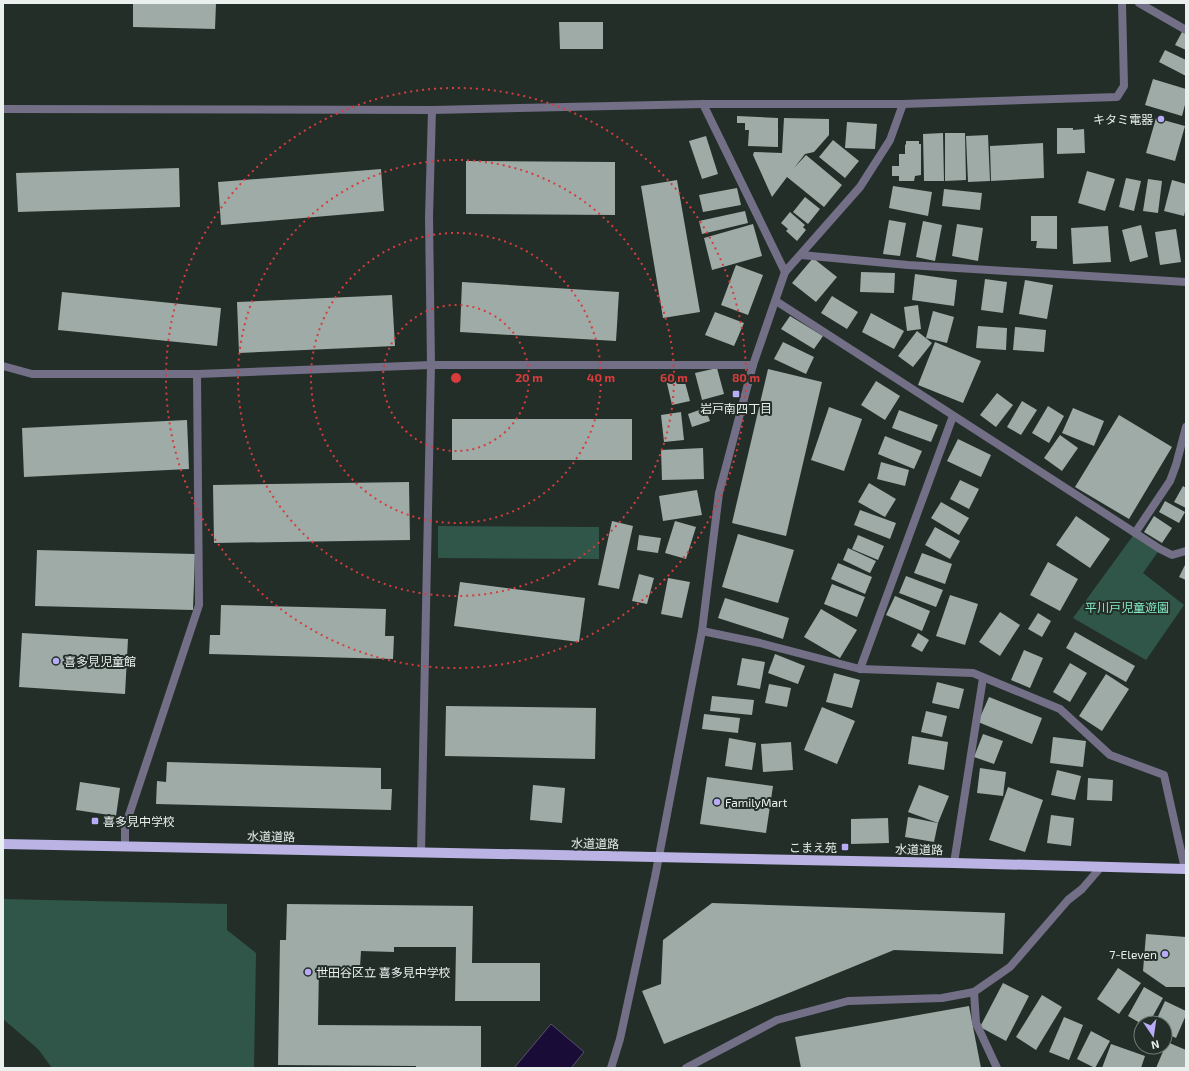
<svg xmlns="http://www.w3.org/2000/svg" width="1189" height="1071" font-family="'Exo 2','Noto Sans JP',sans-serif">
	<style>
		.green { fill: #2f5648 }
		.water { fill: #190c37; stroke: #57506e }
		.building { fill: #9eaba6 }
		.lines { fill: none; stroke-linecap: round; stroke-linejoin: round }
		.service { stroke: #726f86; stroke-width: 8 }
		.minor { stroke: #726f86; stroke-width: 8 }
		.tertiary { stroke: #726f86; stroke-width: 8 }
		.primary { stroke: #bab3e3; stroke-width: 10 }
		.ring { fill: none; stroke: #d83c3c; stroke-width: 2; stroke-dasharray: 2 4 }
		.poi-dot { fill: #b8abf7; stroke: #232e29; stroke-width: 1.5 }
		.labels { text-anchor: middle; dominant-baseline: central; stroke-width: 4; stroke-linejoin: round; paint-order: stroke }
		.poi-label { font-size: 12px; fill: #e9f0ed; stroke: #232e29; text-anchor: start }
		.park-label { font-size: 12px; fill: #84eac6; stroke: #232e29 }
		.street-label { font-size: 12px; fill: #e9f0ed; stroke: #232e29 }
		.centre { fill: #d83c3c; stroke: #232e29; stroke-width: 2 }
		.ring-label { font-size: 12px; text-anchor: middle; font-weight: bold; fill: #d83c3c; stroke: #232e29; stroke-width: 4; stroke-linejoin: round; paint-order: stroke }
	</style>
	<rect width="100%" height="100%" fill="#232e29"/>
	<g class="green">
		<polygon points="438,526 599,527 599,559 438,558"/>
		<polygon points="1135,533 1160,549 1143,573 1184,605 1146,660 1073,618"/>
		<polygon points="3,899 227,904 227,930 256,953 254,1068 52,1068 38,1049 3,1019"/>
	</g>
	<polygon class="water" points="551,1024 584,1052 571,1068 514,1068"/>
	<g class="building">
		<polygon points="133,3 216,3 215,29 133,27"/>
		<polygon points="559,22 603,22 603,49 560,49"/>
		<polygon points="1182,32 1186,33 1186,50 1175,45"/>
		<polygon points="1165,50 1186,60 1186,76 1159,62"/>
		<polygon points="1153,79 1186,89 1186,101 1182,116 1145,105"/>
		<polygon points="737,116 778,118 778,147 748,146 749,130 745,130 745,123 737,123"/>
		<polygon points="784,118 829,119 829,135 814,152 805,154 794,168 806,155 842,185 824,207 787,177 772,197 753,155 754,152 782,153"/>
		<polygon points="1156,118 1185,126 1175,161 1146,153"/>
		<polygon points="847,122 877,124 875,149 845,148"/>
		<polygon points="1057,128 1073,128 1073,130 1084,129 1085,153 1057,154"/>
		<polygon points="943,133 944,181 924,181 923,134"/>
		<polygon points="945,133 965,133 966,180 945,181"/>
		<polygon points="988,135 990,181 968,182 966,136"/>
		<polygon points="706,136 718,174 702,179 689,141"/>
		<polygon points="833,140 859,161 845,178 819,157"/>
		<polygon points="906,141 919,141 919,144 921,144 921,175 915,176 914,181 899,181 899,176 892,176 892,166 899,166 899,154 905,154 905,144 906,145"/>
		<polygon points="1043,143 1044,178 991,181 990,146"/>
		<polygon points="466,161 615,162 615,215 466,214"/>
		<polygon points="179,168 180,207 18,212 16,173"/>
		<polygon points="381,169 384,211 221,225 218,182"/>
		<polygon points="1087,171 1115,179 1105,211 1078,203"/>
		<polygon points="1126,178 1141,181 1134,211 1119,207"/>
		<polygon points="1148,179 1162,181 1158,213 1143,211"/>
		<polygon points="677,180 700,312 663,318 641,186"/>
		<polygon points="1172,180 1186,184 1186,207 1184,216 1164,211"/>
		<polygon points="893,186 932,192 928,216 889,208"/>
		<polygon points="737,188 741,205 703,212 699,195"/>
		<polygon points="944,189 982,193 980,210 942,206"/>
		<polygon points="805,197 820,209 808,224 793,212"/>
		<polygon points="745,211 748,223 702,234 699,221"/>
		<polygon points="790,212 805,225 803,227 806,230 797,241 786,231 788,229 781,223"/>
		<polygon points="1031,216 1057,216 1057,249 1036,248 1037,241 1031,241"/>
		<polygon points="889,220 906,223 900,256 883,254"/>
		<polygon points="923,221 942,225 935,261 916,257"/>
		<polygon points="753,224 762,256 712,270 704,238"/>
		<polygon points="957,224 983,228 978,261 952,256"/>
		<polygon points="1141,225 1148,257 1130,262 1122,230"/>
		<polygon points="1108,226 1111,262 1073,264 1071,228"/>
		<polygon points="1176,229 1181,262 1160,265 1155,232"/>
		<polygon points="813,258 837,277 816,302 792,283"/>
		<polygon points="736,265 763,275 748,315 721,305"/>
		<polygon points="861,272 895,273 894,293 860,292"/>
		<polygon points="915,274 957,280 954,306 912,300"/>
		<polygon points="985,279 1007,282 1003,313 981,310"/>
		<polygon points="1025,280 1053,285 1047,319 1019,314"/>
		<polygon points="462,282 619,292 616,341 460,332"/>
		<polygon points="62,292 221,308 217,346 58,330"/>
		<polygon points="392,295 395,346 239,353 237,302"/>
		<polygon points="832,296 858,312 847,329 821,313"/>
		<polygon points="918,305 921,329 907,331 904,307"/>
		<polygon points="933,311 954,317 947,343 926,338"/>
		<polygon points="715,312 744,323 734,346 705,335"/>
		<polygon points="871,313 904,331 894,349 862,332"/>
		<polygon points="790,316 823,336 814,349 781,329"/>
		<polygon points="978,326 1007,328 1006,350 976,348"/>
		<polygon points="1015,327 1046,330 1044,352 1013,350"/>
		<polygon points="917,331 932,343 913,367 898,356"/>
		<polygon points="783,342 814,357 806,374 774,359"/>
		<polygon points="935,342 981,361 963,403 918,385"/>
		<polygon points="717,368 724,394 702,400 695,373"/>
		<polygon points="768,369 822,382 786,536 732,523"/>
		<polygon points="683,375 690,401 672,405 666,379"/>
		<polygon points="876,381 900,396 885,420 861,405"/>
		<polygon points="997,393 1013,405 996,427 980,415"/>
		<polygon points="1022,401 1037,410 1021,435 1007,427"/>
		<polygon points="1048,406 1064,416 1049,443 1032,433"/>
		<polygon points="829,407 862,419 844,471 811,460"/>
		<polygon points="705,408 710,421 692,427 688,414"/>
		<polygon points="1073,408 1104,421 1094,446 1062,433"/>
		<polygon points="899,410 938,425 931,442 892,428"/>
		<polygon points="681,412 684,440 664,442 661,415"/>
		<polygon points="1119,415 1172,447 1129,519 1075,487"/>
		<rect x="452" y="419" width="180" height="41"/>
		<polygon points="187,420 189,469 24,477 22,428"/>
		<polygon points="1060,435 1078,448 1062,471 1044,458"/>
		<polygon points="885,436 922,451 914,469 878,454"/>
		<polygon points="958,439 991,455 981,477 947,461"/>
		<polygon points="703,448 704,479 662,480 661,450"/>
		<polygon points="881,462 909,470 905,486 877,479"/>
		<polygon points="960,480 979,489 969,509 950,499"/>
		<polygon points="409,482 410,540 214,543 213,485"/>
		<polygon points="869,483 896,499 885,517 858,502"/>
		<polygon points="1183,486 1186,488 1186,508 1174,502"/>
		<polygon points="697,490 702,515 663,521 659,496"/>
		<polygon points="1165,501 1185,512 1179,523 1159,512"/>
		<polygon points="941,502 969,518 959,535 931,518"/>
		<polygon points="860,510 896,523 890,539 854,525"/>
		<polygon points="1076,516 1110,539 1090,568 1056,545"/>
		<polygon points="1154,516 1172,528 1162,543 1144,532"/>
		<polygon points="612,521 633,526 619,589 598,585"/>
		<polygon points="675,521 696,527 686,559 665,553"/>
		<polygon points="935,527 960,541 950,559 925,545"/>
		<polygon points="738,534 794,550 778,603 722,587"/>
		<polygon points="639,535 661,538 658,553 637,550"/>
		<polygon points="858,535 884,546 878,560 852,549"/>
		<polygon points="848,548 876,561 870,573 843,560"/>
		<polygon points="37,550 195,554 193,610 35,606"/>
		<polygon points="922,553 952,564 945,584 914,573"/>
		<polygon points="1048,562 1078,579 1060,611 1030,595"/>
		<polygon points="838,563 872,577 865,594 831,579"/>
		<polygon points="1186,563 1186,580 1179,577"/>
		<polygon points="639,574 654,578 647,604 632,601"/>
		<polygon points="906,576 943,590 936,607 899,593"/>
		<polygon points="668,578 690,582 682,618 661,614"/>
		<polygon points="460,582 585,598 579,642 454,626"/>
		<polygon points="832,584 865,597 857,617 824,604"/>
		<polygon points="950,595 978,604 965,645 936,636"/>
		<polygon points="895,596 930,611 922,631 886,615"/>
		<polygon points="725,598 789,618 783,639 718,618"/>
		<polygon points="221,605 386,609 385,636 394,636 393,659 209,654 210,635 220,635"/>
		<polygon points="821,609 857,630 840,658 804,637"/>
		<polygon points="1000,612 1020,625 1000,656 979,642"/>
		<polygon points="1038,613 1051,621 1042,637 1028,629"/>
		<polygon points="1075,632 1135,666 1126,682 1066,648"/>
		<polygon points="22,633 128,639 125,694 19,687"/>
		<polygon points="918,633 929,640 922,652 911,646"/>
		<polygon points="1024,650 1043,658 1030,688 1011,680"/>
		<polygon points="775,654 805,666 798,684 768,673"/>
		<polygon points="742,658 765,662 760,689 737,685"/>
		<polygon points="1070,663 1087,673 1070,702 1053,692"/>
		<polygon points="834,673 860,680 852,708 826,702"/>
		<polygon points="1106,674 1129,689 1102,731 1079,716"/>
		<polygon points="937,682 964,689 959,709 932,703"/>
		<polygon points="769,684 791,688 787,707 765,703"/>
		<polygon points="712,696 754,700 752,715 710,711"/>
		<polygon points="989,697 1042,718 1032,744 978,722"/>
		<polygon points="446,706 596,708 595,759 445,756"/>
		<polygon points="822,707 855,721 837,764 804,750"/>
		<polygon points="926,711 947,716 942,737 921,732"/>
		<polygon points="704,714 740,718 738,733 702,729"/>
		<polygon points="983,734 1003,741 994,764 974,757"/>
		<polygon points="912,736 948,742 944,770 908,764"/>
		<polygon points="1053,737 1086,741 1083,767 1050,763"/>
		<polygon points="729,738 756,743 752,770 725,766"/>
		<polygon points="791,742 793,770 763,772 761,744"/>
		<polygon points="167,762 381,768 381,789 392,789 391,810 156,804 157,781 166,782"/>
		<polygon points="980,768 1006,772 1003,796 977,793"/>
		<polygon points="1057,770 1081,776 1075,800 1051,795"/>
		<polygon points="707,777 773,786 766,833 700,824"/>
		<polygon points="1088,778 1113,780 1112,801 1087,800"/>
		<polygon points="80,782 120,788 116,816 76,810"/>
		<polygon points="533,785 565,788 562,823 530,820"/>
		<polygon points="919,785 949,796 938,823 908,812"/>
		<polygon points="1008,787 1043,800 1025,852 989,840"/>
		<polygon points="1051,815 1074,818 1071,846 1047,843"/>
		<polygon points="908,817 938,823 934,842 905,837"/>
		<polygon points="888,818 889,843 851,844 851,819"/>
		<polygon points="712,903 1005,913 1003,954 894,950 664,1044 642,991 661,984 663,940"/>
		<polygon points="287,904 473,906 472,963 540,963 540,1001 455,1001 456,947 394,947 394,952 361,951 360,967 319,967 318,1025 481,1026 481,1068 416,1068 416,1066 278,1065 280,940 286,940"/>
		<polygon points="1146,934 1186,937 1186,987 1166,987 1143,971"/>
		<polygon points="1118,968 1141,983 1119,1014 1097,999"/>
		<polygon points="1003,983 1029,996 1006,1041 980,1027"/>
		<polygon points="1144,987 1163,998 1149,1023 1140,1023 1128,1016"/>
		<polygon points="1042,995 1062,1007 1036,1050 1016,1037"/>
		<polygon points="1165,1001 1186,1011 1186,1015 1176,1038 1165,1033 1165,1023 1155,1023"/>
		<polygon points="969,1006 981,1068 801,1068 795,1037"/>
		<polygon points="1064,1017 1083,1025 1069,1060 1049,1052"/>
		<polygon points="1091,1031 1110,1041 1095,1068 1077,1059"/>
		<polygon points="1167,1042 1186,1050 1186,1068 1156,1068"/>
		<polygon points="1111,1044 1145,1056 1141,1068 1102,1068"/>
	</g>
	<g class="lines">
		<polyline class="service" points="1139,3 1186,30"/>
		<g class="minor">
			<polyline points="703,104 785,272"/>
			<polyline points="801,255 908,265 1186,282"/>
			<polyline points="776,301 1160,549 1172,555 1186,551"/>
			<polyline points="3,366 32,374 197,374 431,365 753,365"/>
			<polyline points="1135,533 1170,481 1176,465 1186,427"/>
			<polyline points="702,631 760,643 860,669 973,673 1060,709 1110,755 1164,775 1185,869"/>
			<polyline points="860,669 953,416"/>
			<polyline points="125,846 125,827 199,605 197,374"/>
			<polyline points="421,852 431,365 429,217 432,110"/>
			<polyline points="954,863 983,678"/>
			<polyline points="974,992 976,1023 997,1068"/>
			<polyline points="611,1068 620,1039 655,877 702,631 719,493 753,365 785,272 860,187 890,140 903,104"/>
			<polyline points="686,1068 777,1020 848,1001 942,998 974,992 1010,967 1068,900 1082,889 1101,867"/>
		</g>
		<polyline class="tertiary" points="3,109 432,110 703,104 903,104 1117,97 1124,86 1122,3"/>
		<polyline class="primary" points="3,844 954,863 1186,869"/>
	</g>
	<g class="ring">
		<circle cx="456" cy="378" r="73"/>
		<circle cx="456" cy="378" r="145"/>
		<circle cx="456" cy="378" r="218"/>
		<circle cx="456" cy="378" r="290"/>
	</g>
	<g class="poi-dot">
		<circle cx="1161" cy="119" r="4"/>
		<rect x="732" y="390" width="8" height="8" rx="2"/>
		<circle cx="56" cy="661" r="4"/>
		<circle cx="717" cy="802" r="4"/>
		<rect x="91" y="817" width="8" height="8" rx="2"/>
		<rect x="841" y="843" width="8" height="8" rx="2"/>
		<circle cx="1165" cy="954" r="4"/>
		<circle cx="308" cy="972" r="4"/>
	</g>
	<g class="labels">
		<g class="poi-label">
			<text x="1153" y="119" text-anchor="end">キタミ電器</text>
			<text x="736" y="408" text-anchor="middle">岩戸南四丁目</text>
			<text x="64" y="661">喜多見児童館</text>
			<text x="725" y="802">FamilyMart</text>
			<text x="103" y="821">喜多見中学校</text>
			<text x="837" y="847" text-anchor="end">こまえ苑</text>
			<text x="1157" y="954" text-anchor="end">7-Eleven</text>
			<text x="316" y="972">世田谷区立 喜多見中学校</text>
		</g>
		<g class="park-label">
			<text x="1127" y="607">平川戸児童遊園</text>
		</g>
		<g class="street-label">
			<text transform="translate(271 836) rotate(1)">水道道路</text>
			<text transform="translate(595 843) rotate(1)">水道道路</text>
			<text transform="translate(919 849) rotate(1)">水道道路</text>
		</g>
	</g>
	<circle cx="456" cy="378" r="6" class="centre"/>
	<g class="ring-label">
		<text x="529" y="382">20 m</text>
		<text x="601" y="382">40 m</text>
		<text x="674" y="382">60 m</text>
		<text x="746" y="382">80 m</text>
	</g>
	<rect width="1189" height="1071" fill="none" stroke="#e9f0ed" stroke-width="8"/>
	<g transform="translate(1153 1035) rotate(167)"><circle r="19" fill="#232e29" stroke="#727c77"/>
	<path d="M0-3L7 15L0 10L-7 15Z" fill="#b8abf7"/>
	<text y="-6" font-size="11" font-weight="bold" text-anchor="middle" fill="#e9f0ed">N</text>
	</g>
</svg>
